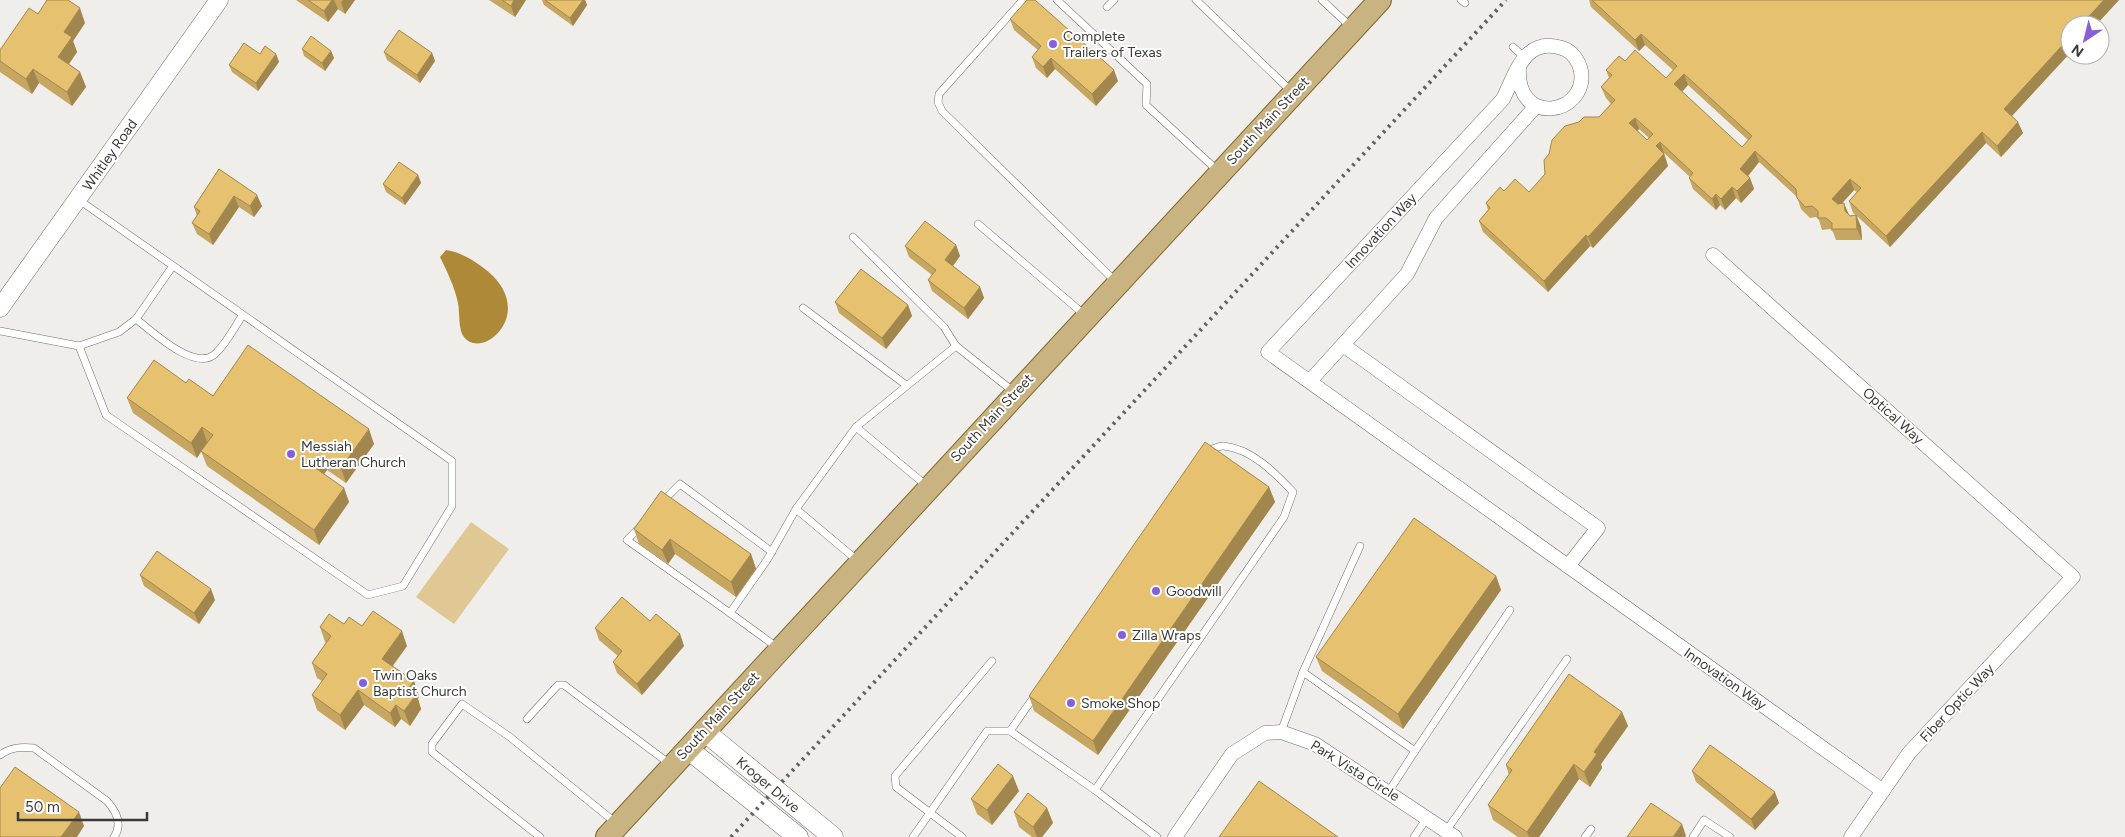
<svg xmlns="http://www.w3.org/2000/svg" width="2125" height="837" font-family="Figtree,sans-serif">
	<style>
		.green { fill: #e0c894 }
		.water { fill: #ae8a38 }
		.lines { fill: none; stroke-linecap: round; stroke-linejoin: round }
		.service-casing { stroke: #72706d; stroke-width: 8 }
		.minor-casing { stroke: #72706d; stroke-width: 15 }
		.tertiary-casing { stroke: #72706d; stroke-width: 19 }
		.secondary-casing { stroke: #72706d; stroke-width: 21 }
		.primary-casing { stroke: #806830; stroke-width: 24 }
		.service { stroke: #fff; stroke-width: 7 }
		.minor { stroke: #fff; stroke-width: 14 }
		.tertiary { stroke: #fff; stroke-width: 18 }
		.secondary { stroke: #fff; stroke-width: 20 }
		.primary { stroke: #c9b380; stroke-width: 22 }
		.rail { stroke: #60605e; stroke-width: 4; stroke-dasharray: 2.5 5; stroke-linecap: butt }
		.wall { fill: #c6a660; fill-rule: evenodd }
		.shaded-wall { fill: #a1874e }
		.building { fill: #e6c170; stroke: #a1874e; fill-rule: evenodd }
		.poi-dot { fill: #865fd9; stroke: #fff; stroke-width: 2 }
		.labels { text-anchor: middle; dominant-baseline: central; stroke-width: 4; stroke-linejoin: round; paint-order: stroke }
		.poi-label { font-size: 14px; fill: #3a3a38; stroke: #fff; text-anchor: start }
		.street-label { font-size: 14px; fill: #3a3a38; stroke: #fff }
	</style>
	<rect width="100%" height="100%" fill="#f0eeeb"/>
	<polygon class="green" points="471,522 509,549 454,624 416,597"/>
	<path class="water" d="M446,250C459,252 470,258 481,266C542,309 483,362 464,337C458,330 460,313 458,303C455,288 447,271 440,257Z"/>
	<g class="lines">
		<defs>
			<g id="service">
				<polyline points="1023,0 939,94 938,102 942,111 1115,281"/>
				<polyline points="1057,0 1147,84 1146,105 1218,171"/>
				<polyline points="1196,0 1291,91"/>
				<polyline points="1322,0 1351,27"/>
				<polyline points="1461,0 1465,3"/>
				<polyline points="1107,7 1114,0"/>
				<polyline points="1513,47 1524,57"/>
				<polyline points="978,224 1086,316"/>
				<polyline points="853,237 944,327 956,346"/>
				<polyline points="803,308 906,385"/>
				<path d="M136,319C153,332 195,372 215,354C226,344 234,328 242,316"/>
				<polyline points="0,331 79,346 106,415 368,595 403,586 452,506 452,461 79,200"/>
				<polyline points="79,346 119,332 136,319 172,267"/>
				<polyline points="856,427 796,509 858,561"/>
				<polyline points="928,487 856,427 956,346 1014,392"/>
				<polyline points="662,502 680,484 772,552"/>
				<polyline points="640,527 627,540 730,613 767,560 796,509"/>
				<polyline points="730,613 778,648"/>
				<polyline points="1303,672 1415,751 1510,610"/>
				<polyline points="527,719 558,685 564,685 670,764"/>
				<polyline points="1010,731 1095,790"/>
				<polyline points="1281,732 1303,672 1360,546"/>
				<path d="M0,755C11,747 21,747 34,748L107,801C116,811 123,824 114,837"/>
				<polyline points="1389,791 1415,751"/>
				<polyline points="1446,831 1567,659"/>
				<polyline points="540,837 432,752 432,744 462,704 510,737 616,823"/>
				<polyline points="913,837 987,731 1010,731 1036,694"/>
				<polyline points="962,837 896,787 895,776 992,661"/>
				<path d="M1157,837L1095,790L1284,517L1293,492C1275,473 1252,449 1224,446C1219,445 1211,450 1205,452"/>
				<polyline points="1414,837 1427,818"/>
				<polyline points="1585,837 1591,829"/>
				<polyline points="1693,837 1704,820 1730,837"/>
			</g>
			<g id="minor">
				<path d="M1519,67C1515,128 1588,115 1581,71C1579,61 1572,51 1562,48C1525,36 1516,73 1503,99L1268,352L1883,791"/>
				<polyline points="1713,255 2073,577 1909,753 1851,837"/>
				<polyline points="1343,345 1598,528 1568,566"/>
				<polyline points="1310,381 1407,274 1436,218 1536,106"/>
				<polyline points="1175,837 1232,754 1265,733 1281,732 1315,744 1455,837"/>
			</g>
			<polyline id="tertiary" points="0,308 219,0"/>
			<g id="secondary">
				<polyline points="704,731 833,837"/>
				<polyline points="688,749 798,837"/>
			</g>
			<polyline id="primary" points="607,837 1380,0"/>
		</defs>
		<use href="#service" class="service-casing"/>
		<use href="#minor" class="minor-casing"/>
		<use href="#tertiary" class="tertiary-casing"/>
		<use href="#secondary" class="secondary-casing"/>
		<use href="#primary" class="primary-casing"/>
		<use href="#service" class="service"/>
		<use href="#minor" class="minor"/>
		<use href="#tertiary" class="tertiary"/>
		<use href="#secondary" class="secondary"/>
		<use href="#primary" class="primary"/>
		<polyline class="rail" points="731,837 1506,0"/>
	</g>
	<g class="wall">
		<polygon points="296,0 355,0 345,14 338,9 328,22"/>
		<polygon points="489,0 526,0 515,17"/>
		<polygon points="542,0 585,0 587,5 573,26 544,5"/>
		<path d="M1589,0H2119L2096,25H2070V53L2012,116L2023,133L2001,157L1986,143L1890,247L1857,216L1861,227L1862,240H1836L1833,232L1830,229L1822,230L1819,220L1816,217L1810,218L1801,209L1797,197L1759,162L1748,176L1750,178L1754,189L1741,203L1736,198L1725,210L1720,205L1716,210L1693,189L1689,178L1690,177L1664,153L1668,166L1593,248L1590,246L1548,292L1483,232L1479,221L1488,210L1486,203L1504,191L1529,192L1611,104L1606,98L1601,87L1609,78L1606,70L1625,61L1666,78L1673,70L1645,45L1639,51L1591,7ZM1688,85L1748,140L1742,147L1682,92ZM1639,129L1649,138L1647,140L1637,131ZM1854,190L1857,192L1849,201L1853,213L1856,215L1850,216L1842,203Z"/>
		<polygon points="38,14 85,23 73,41 77,52 69,64 80,72 86,87 72,106 39,83 32,94 0,72 0,50"/>
		<polygon points="1010,19 1118,81 1096,106 1055,69 1047,78 1036,68 1032,57 1038,50 1014,30"/>
		<polygon points="302,49 331,51 334,58 325,71 304,56"/>
		<polygon points="384,52 432,53 435,61 420,83 387,60"/>
		<polygon points="260,54 276,54 279,62 258,91 232,72 229,65"/>
		<polygon points="219,169 262,206 254,217 239,207 213,245 197,234 192,223 197,216 194,207"/>
		<polygon points="418,175 421,183 405,205 386,192 383,184"/>
		<polygon points="956,245 960,256 953,266 980,287 984,298 968,319 932,291 928,280 932,275 909,257 905,246"/>
		<polygon points="835,302 908,305 912,316 886,349 839,313"/>
		<polygon points="186,383 213,396 374,444 346,483 327,470 324,474 344,488 349,502 319,545 207,466 201,451 207,442 197,458 133,413 127,398"/>
		<polygon points="1269,487 1275,502 1098,755 1034,711 1029,696"/>
		<polygon points="634,529 751,554 756,569 736,597 675,554 668,564 639,544"/>
		<polygon points="140,575 215,600 199,624 144,586"/>
		<polygon points="1496,576 1501,590 1403,729 1322,671 1316,657"/>
		<polygon points="650,621 680,634 684,646 642,695 617,673 613,662 618,656 599,640 595,628"/>
		<polygon points="344,624 362,626 407,646 393,666 414,681 419,696 418,699 421,709 410,726 401,719 395,727 364,705 345,730 317,710 312,695 322,681 317,678 312,663 326,643 325,642 320,627"/>
		<polygon points="1622,712 1628,726 1601,764 1602,768 1590,787 1579,779 1539,837 1518,837 1493,820 1488,805 1509,775 1506,765"/>
		<polygon points="1692,771 1779,803 1755,830 1696,782"/>
		<polygon points="1019,791 992,825 977,814 971,799"/>
		<polygon points="1047,808 1053,823 1042,837 1032,837 1019,827 1014,812"/>
	</g>
	<g class="shaded-wall">
		<polygon points="332,0 334,0 338,9 328,22 324,11"/>
		<polygon points="343,0 355,0 345,14 341,2"/>
		<polygon points="514,0 526,0 515,17 511,6"/>
		<polygon points="583,0 585,0 587,5 573,26 570,18"/>
		<polygon points="2104,0 2119,0 2096,25 2081,25"/>
		<polygon points="80,8 85,23 73,41 77,52 64,71 58,57 64,32"/>
		<polygon points="1641,34 1645,45 1639,51 1635,40"/>
		<polygon points="2070,37 2070,53 2008,120 2004,109"/>
		<polygon points="331,51 334,58 325,71 322,63"/>
		<polygon points="432,53 435,61 420,83 417,75"/>
		<polygon points="276,54 279,62 258,91 256,83"/>
		<polygon points="1051,58 1055,69 1047,78 1043,67"/>
		<polygon points="33,69 39,83 32,94 26,79"/>
		<polygon points="1114,70 1118,81 1096,106 1092,94"/>
		<polygon points="80,72 86,87 72,106 67,92"/>
		<polygon points="1684,74 1688,85 1678,96 1674,84"/>
		<polygon points="1635,118 1639,129 1634,135 1629,123"/>
		<polygon points="2018,122 2023,133 2001,157 1997,146"/>
		<polygon points="1982,132 1986,143 1890,247 1886,236"/>
		<polygon points="1660,142 1664,153 1656,146"/>
		<polygon points="1755,151 1759,162 1744,181 1740,169"/>
		<polygon points="1664,154 1668,166 1593,248 1588,237"/>
		<polygon points="418,175 421,183 405,205 402,198"/>
		<polygon points="1750,178 1754,189 1741,203 1737,191"/>
		<polygon points="1850,179 1854,190 1836,210 1832,199"/>
		<polygon points="1732,187 1736,198 1725,210 1721,199"/>
		<polygon points="1716,194 1720,205 1716,210 1712,199"/>
		<polygon points="257,195 262,206 254,217 250,206"/>
		<polygon points="234,196 239,207 213,245 209,234"/>
		<polygon points="1844,203 1849,215 1845,211"/>
		<polygon points="1856,215 1861,227 1862,240 1857,229"/>
		<polygon points="1586,235 1590,246 1548,292 1544,281"/>
		<polygon points="956,245 960,256 949,271 945,260"/>
		<polygon points="980,287 984,298 968,319 964,308"/>
		<polygon points="908,305 912,316 886,349 882,338"/>
		<polygon points="202,427 207,442 197,458 191,443"/>
		<polygon points="369,429 374,444 346,483 341,468"/>
		<polygon points="322,455 327,470 319,481 314,467"/>
		<polygon points="1269,487 1275,502 1098,755 1093,741"/>
		<polygon points="344,488 349,502 319,545 314,530"/>
		<polygon points="670,539 675,554 668,564 662,550"/>
		<polygon points="751,554 756,569 736,597 731,582"/>
		<polygon points="1496,576 1501,590 1403,729 1398,714"/>
		<polygon points="211,589 215,600 199,624 194,613"/>
		<polygon points="402,631 407,646 387,673 382,659"/>
		<polygon points="680,634 684,646 642,695 637,684"/>
		<polygon points="414,681 419,696 418,699 421,709 410,726 404,711 408,689"/>
		<polygon points="358,690 364,705 345,730 340,715"/>
		<polygon points="396,705 401,719 395,727 390,713"/>
		<polygon points="1622,712 1628,726 1601,764 1602,768 1590,787 1584,772 1594,752"/>
		<polygon points="1574,764 1579,779 1539,837 1529,837 1527,832"/>
		<polygon points="1013,776 1019,791 992,825 987,810"/>
		<polygon points="1775,792 1779,803 1755,830 1751,819"/>
		<polygon points="1047,808 1053,823 1042,837 1037,837 1033,827"/>
		<polygon points="79,812 84,826 77,837 61,837"/>
		<polygon points="1682,824 1686,836 1685,837 1673,837"/>
	</g>
	<g class="building">
		<polygon points="47,0 68,0 80,8 64,32 72,37 58,57 80,72 67,92 33,69 26,79 0,61 0,50 29,8 38,14"/>
		<polygon points="308,0 332,0 324,11"/>
		<polygon points="502,0 514,0 511,6"/>
		<polygon points="545,0 583,0 570,18"/>
		<polygon points="1027,0 1035,0 1114,70 1092,94 1051,58 1043,67 1032,57 1041,46 1010,19"/>
		<path d="M1592,0H2104L2081,25H2070V37L2004,109L2018,122L1997,146L1982,132L1886,236L1849,201L1861,188L1850,179L1832,199L1838,204L1844,203L1845,211L1850,216L1856,215L1857,229H1832V223L1826,218H1818V211L1812,206L1805,207L1797,198L1796,189L1755,151L1740,169L1750,178L1737,191L1732,187L1721,199L1716,194L1712,199L1689,178L1693,173L1660,142L1656,146L1664,154L1588,237L1586,235L1544,281L1479,221L1490,208L1486,203L1500,187L1504,191L1515,179L1529,192L1545,174L1544,160L1549,154L1552,140L1565,126L1579,122L1584,117H1599L1615,100L1601,87L1612,75L1606,70L1619,56L1625,61L1635,50L1666,78L1677,66L1641,34L1635,40ZM1684,74L1752,136L1742,147L1674,84ZM1635,118L1653,134L1647,140L1629,123Z"/>
		<polygon points="399,30 432,53 417,75 384,52"/>
		<polygon points="311,36 331,51 322,63 302,49"/>
		<polygon points="244,43 260,54 265,46 276,54 256,83 229,65"/>
		<polygon points="399,162 418,175 402,198 383,184"/>
		<polygon points="219,169 257,195 250,206 234,196 209,234 192,223 200,211 194,207"/>
		<polygon points="925,221 956,245 945,260 980,287 964,308 928,280 936,270 905,246"/>
		<polygon points="861,269 908,305 882,338 835,302"/>
		<polygon points="248,345 369,429 341,468 322,455 314,467 344,488 314,530 201,451 213,435 202,427 191,443 127,398 154,360 186,383 189,379 213,396"/>
		<polygon points="1205,442 1269,487 1093,741 1029,696"/>
		<polygon points="661,491 751,554 731,582 670,539 662,550 634,529"/>
		<polygon points="1414,518 1496,576 1398,714 1316,657"/>
		<polygon points="157,551 211,589 194,613 140,575"/>
		<polygon points="622,597 650,621 656,614 680,634 637,684 613,662 622,651 595,628"/>
		<polygon points="373,611 402,631 382,659 414,681 408,689 416,695 404,711 396,705 390,713 358,690 340,715 312,695 327,674 312,663 331,636 320,627 329,614 344,624 349,617 362,626"/>
		<polygon points="1569,674 1622,712 1594,752 1597,754 1584,772 1574,764 1527,832 1488,805 1512,770 1506,765"/>
		<polygon points="1710,745 1775,792 1751,819 1692,771"/>
		<polygon points="998,764 1013,776 987,810 971,799"/>
		<polygon points="15,767 79,812 61,837 0,837 0,788"/>
		<polygon points="1259,781 1338,837 1219,837"/>
		<polygon points="1028,793 1047,808 1033,827 1014,812"/>
		<polygon points="1651,803 1682,824 1673,837 1627,837"/>
	</g>
	<g class="poi-dot">
		<circle cx="1053" cy="44" r="5"/>
		<circle cx="291" cy="454" r="5"/>
		<circle cx="1156" cy="591" r="5"/>
		<circle cx="1122" cy="635" r="5"/>
		<circle cx="363" cy="683" r="5"/>
		<circle cx="1071" cy="703" r="5"/>
	</g>
	<g class="labels">
		<g class="poi-label">
			<text x="1063" y="36">Complete<tspan x="1063" dy="16">Trailers of Texas</tspan></text>
			<text x="301" y="446">Messiah<tspan x="301" dy="16">Lutheran Church</tspan></text>
			<text x="1166" y="591">Goodwill</text>
			<text x="1132" y="635">Zilla Wraps</text>
			<text x="373" y="675">Twin Oaks<tspan x="373" dy="16">Baptist Church</tspan></text>
			<text x="1081" y="703">Smoke Shop</text>
		</g>
		<g class="street-label">
			<text transform="translate(1268 121) rotate(-47)">South Main Street</text>
			<text transform="translate(110 155) rotate(-55)">Whitley Road</text>
			<text transform="translate(1381 231) rotate(-47)">Innovation Way</text>
			<text transform="translate(1893 416) rotate(42)">Optical Way</text>
			<text transform="translate(992 418) rotate(-47)">South Main Street</text>
			<text transform="translate(1725 679) rotate(35)">Innovation Way</text>
			<text transform="translate(1957 703) rotate(-47)">Fiber Optic Way</text>
			<text transform="translate(718 716) rotate(-47)">South Main Street</text>
			<text transform="translate(1355 771) rotate(32)">Park Vista Circle</text>
			<text transform="translate(768 785) rotate(40)">Kroger Drive</text>
		</g>
	</g>
	<g transform="translate(2085 40) rotate(215)"><circle r="24" fill="#ffffff" stroke="#b0b0af"/>
	<path d="M0-4L9 19L0 12L-9 19Z" fill="#865fd9"/>
	<text y="-8" font-size="14" font-weight="bold" text-anchor="middle" fill="#3a3a38">N</text>
	</g>
	<path d="M18 812v8h129v-8" fill="none" stroke="#3a3a38" stroke-width="2.5"/>
	<text x="25" y="812" font-size="15" fill="#3a3a38" stroke="#ffffff" stroke-width="4" paint-order="stroke">50 m</text>
</svg>
